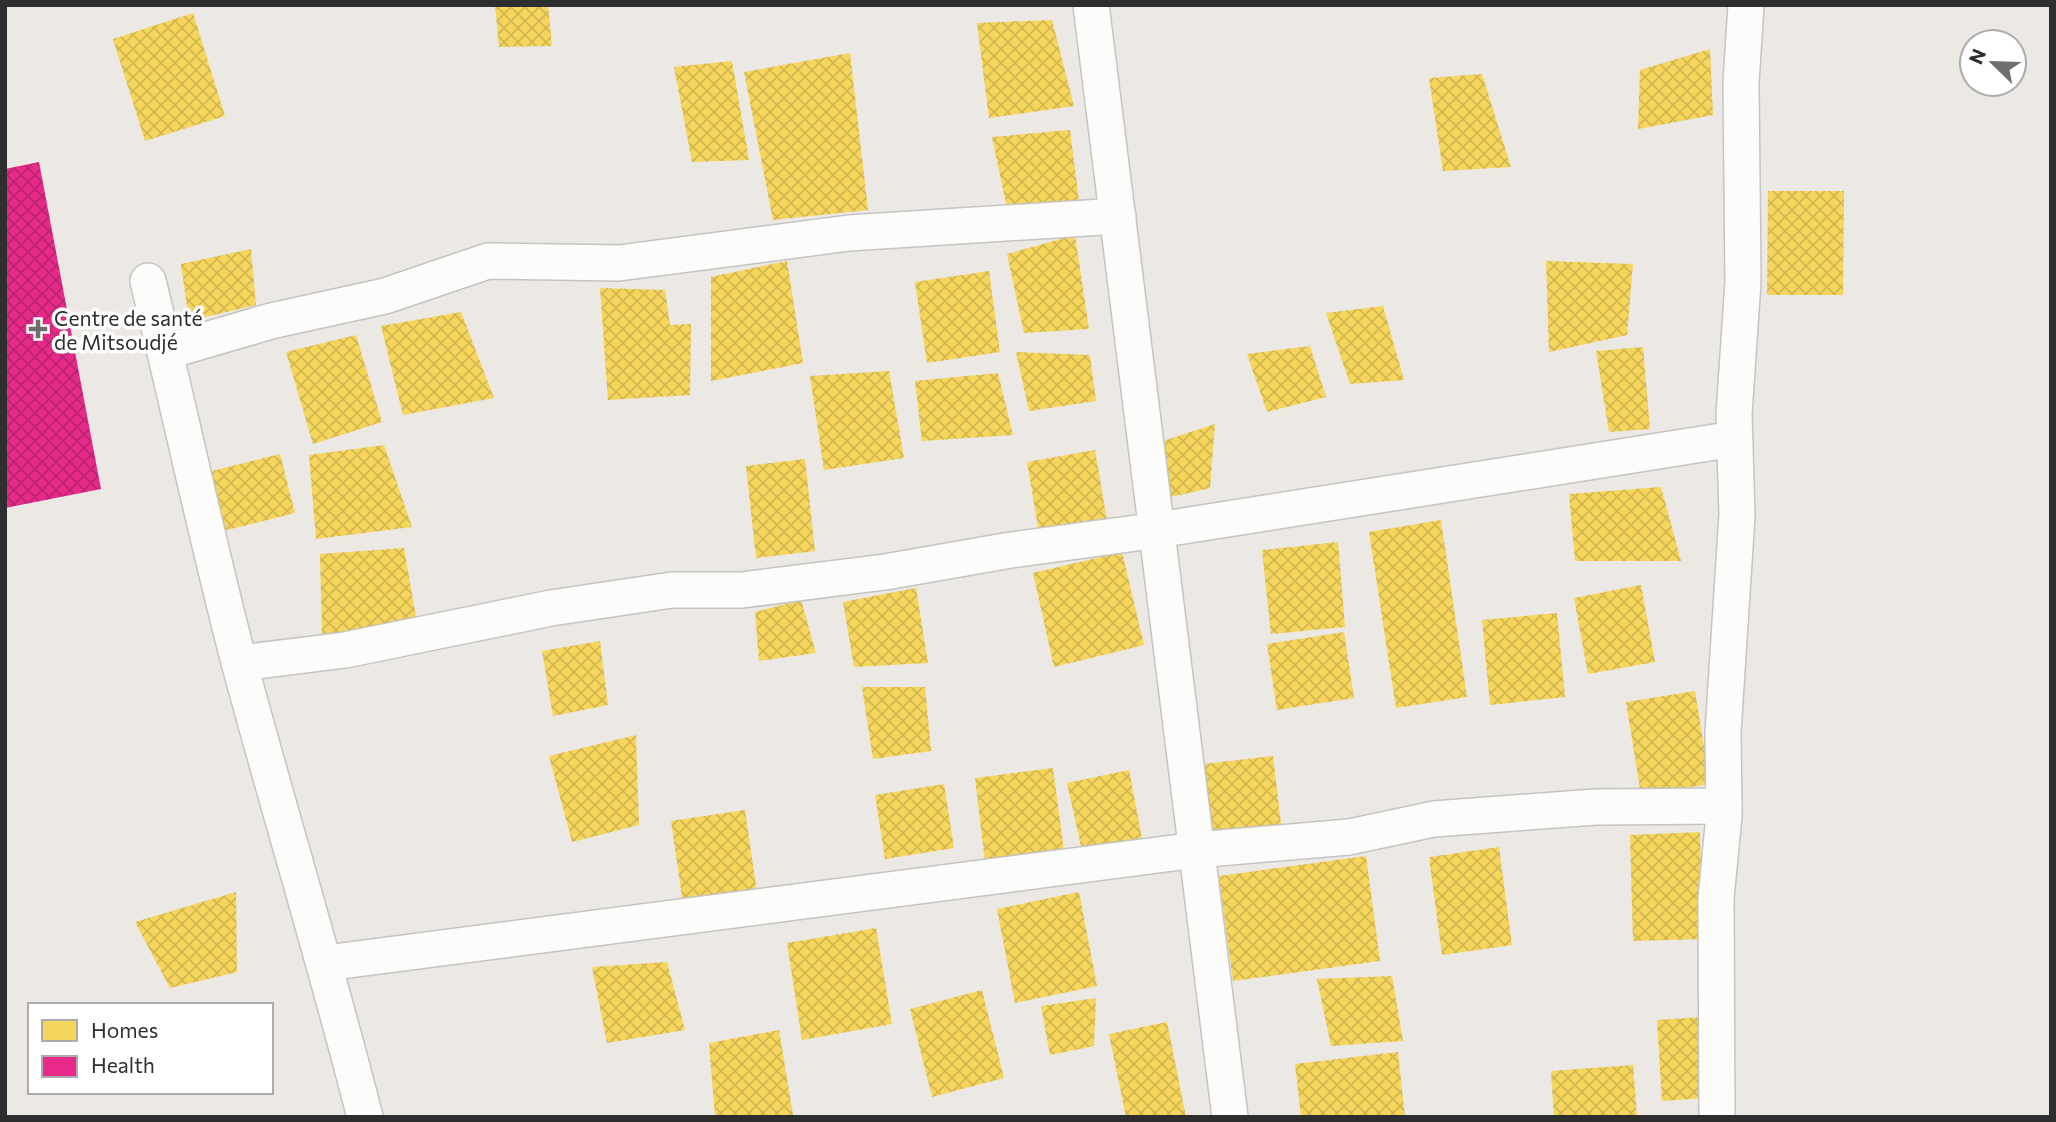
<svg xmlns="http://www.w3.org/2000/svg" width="2056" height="1122" font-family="Commissioner,sans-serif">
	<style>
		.homes { fill: url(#homes-cross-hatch) }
		.health { fill: url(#health-cross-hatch) }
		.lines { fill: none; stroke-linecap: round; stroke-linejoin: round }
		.minor-casing { stroke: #c5c4c5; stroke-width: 38 }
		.minor { stroke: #fcfcfb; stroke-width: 35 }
		.poi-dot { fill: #706f6e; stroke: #fff; stroke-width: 2.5 }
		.labels { text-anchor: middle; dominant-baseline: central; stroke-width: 7; stroke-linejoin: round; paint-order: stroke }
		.poi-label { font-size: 21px; fill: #2e2e2e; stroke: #fff; text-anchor: start }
	</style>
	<defs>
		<pattern id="homes-cross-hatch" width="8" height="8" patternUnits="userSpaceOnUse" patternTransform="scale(1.75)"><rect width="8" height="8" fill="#f6d55c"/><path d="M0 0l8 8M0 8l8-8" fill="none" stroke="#d3b750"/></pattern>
		<pattern id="health-cross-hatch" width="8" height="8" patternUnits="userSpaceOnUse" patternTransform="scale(1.75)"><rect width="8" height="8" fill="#e7298a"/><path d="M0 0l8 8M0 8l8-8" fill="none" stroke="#bc2471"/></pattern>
	</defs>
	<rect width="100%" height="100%" fill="#ece8e4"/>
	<g class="homes">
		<polygon points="495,5 548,5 552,46 499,47"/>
		<polygon points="193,13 225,116 145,141 113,39"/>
		<polygon points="1052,20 1074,106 989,118 977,23"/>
		<polygon points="1710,49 1713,115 1638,129 1640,70"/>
		<polygon points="850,53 868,210 773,220 744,72"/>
		<polygon points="732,61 749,160 692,162 674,67"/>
		<polygon points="1482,74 1511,167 1443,171 1429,78"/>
		<polygon points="1070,130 1079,201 1007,208 992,137"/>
		<polygon points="1768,191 1844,191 1843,295 1767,295"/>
		<polygon points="1075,235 1089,329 1024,333 1007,254"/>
		<polygon points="251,249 256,305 189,321 181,264"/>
		<polygon points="787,261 803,363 711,381 711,277"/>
		<polygon points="1546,261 1633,264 1627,335 1549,352"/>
		<polygon points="989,271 1000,352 927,363 915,282"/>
		<polygon points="600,288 665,290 670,325 691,324 690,395 608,400"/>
		<polygon points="1383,306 1404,380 1350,384 1326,313"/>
		<polygon points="461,312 494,398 403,415 381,326"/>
		<polygon points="356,335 382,422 313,444 286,352"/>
		<polygon points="1310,346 1326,397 1267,412 1247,354"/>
		<polygon points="1643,347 1650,429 1609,432 1596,351"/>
		<polygon points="1016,352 1090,355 1096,401 1029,411"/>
		<polygon points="889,371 904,458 824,470 810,376"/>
		<polygon points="998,373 1013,435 922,441 915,381"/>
		<polygon points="1215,424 1210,488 1171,497 1160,442"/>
		<polygon points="384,445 412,527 316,539 309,455"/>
		<polygon points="1095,450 1107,521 1039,533 1027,462"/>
		<polygon points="280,454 295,513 223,531 208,472"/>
		<polygon points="805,459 815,551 756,558 746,466"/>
		<polygon points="1661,487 1681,561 1575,561 1569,494"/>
		<polygon points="1441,520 1467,697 1396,708 1369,532"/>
		<polygon points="1338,542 1345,627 1271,634 1262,550"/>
		<polygon points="404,548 416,617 322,637 320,554"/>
		<polygon points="1122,552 1144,645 1054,667 1033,573"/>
		<polygon points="1641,585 1655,662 1588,674 1574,598"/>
		<polygon points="916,588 928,663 854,667 843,602"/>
		<polygon points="801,600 816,653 759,661 755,612"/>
		<polygon points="1557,613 1565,697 1490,705 1482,620"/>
		<polygon points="1344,632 1354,698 1277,710 1267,644"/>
		<polygon points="600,641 608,705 553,716 542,651"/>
		<polygon points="862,687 925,687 931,751 873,759"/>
		<polygon points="1695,691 1710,784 1641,795 1626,702"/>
		<polygon points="636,735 639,825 572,842 549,756"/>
		<polygon points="1273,756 1282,832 1213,841 1204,764"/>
		<polygon points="1053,768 1064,851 985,862 975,778"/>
		<polygon points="1129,770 1142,838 1082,851 1067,783"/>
		<polygon points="944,784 954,848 885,859 875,795"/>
		<polygon points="745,810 757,892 683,904 671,821"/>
		<polygon points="1700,832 1703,939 1633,941 1630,835"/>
		<polygon points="1499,847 1512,945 1442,955 1429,857"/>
		<polygon points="1366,856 1380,961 1233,981 1219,876"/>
		<polygon points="236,892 237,972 170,988 135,922"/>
		<polygon points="1079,892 1097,986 1015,1003 997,909"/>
		<polygon points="876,928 892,1024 802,1040 787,943"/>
		<polygon points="667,962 685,1030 607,1043 592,967"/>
		<polygon points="1392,976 1403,1041 1331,1046 1317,979"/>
		<polygon points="982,990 1004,1078 932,1097 910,1009"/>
		<polygon points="1096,998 1094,1046 1050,1055 1041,1006"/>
		<polygon points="1701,1017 1706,1098 1662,1101 1657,1020"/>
		<polygon points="1167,1022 1186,1117 1126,1117 1109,1034"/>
		<polygon points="779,1030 793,1115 715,1117 709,1043"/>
		<polygon points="1398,1052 1405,1117 1301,1117 1295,1064"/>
		<polygon points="1633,1065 1637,1117 1554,1117 1551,1071"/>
	</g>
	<polygon class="health" points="39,162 101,489 5,508 5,169"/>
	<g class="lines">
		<defs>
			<g id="minor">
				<polyline points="1091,5 1230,1117"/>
				<path d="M148,281C179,408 206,536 239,662C280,814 326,964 365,1117"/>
				<polyline points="165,352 271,321 385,296 488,261 619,263 849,233 1118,216"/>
				<polyline points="240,663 345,650 551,608 672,590 742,590 885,572 1011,550 1158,530 1734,439"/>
				<polyline points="326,963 1196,850 1349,837 1434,819 1595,807 1724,806"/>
				<polyline points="1717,1117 1716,898 1724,816 1723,732 1737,515 1734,414 1743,282 1741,83 1746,5"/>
			</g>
		</defs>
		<use href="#minor" class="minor-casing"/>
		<use href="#minor" class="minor"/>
	</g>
	<path class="poi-dot" d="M34.5 318.5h7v7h7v7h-7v7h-7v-7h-7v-7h7z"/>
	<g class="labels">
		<g class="poi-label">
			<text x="54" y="317">Centre de santé<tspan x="54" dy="24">de Mitsoudjé</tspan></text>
		</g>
	</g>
	<rect width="2056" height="1122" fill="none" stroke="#2e2e2e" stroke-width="14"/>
	<rect x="28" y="1003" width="245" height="91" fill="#ffffff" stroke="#ababab" stroke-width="2"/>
	<rect x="42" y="1020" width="35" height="21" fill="#f6d55c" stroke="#ababab" stroke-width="2"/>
	<text x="91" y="1038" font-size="21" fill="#2e2e2e">Homes</text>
	<rect x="42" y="1056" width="35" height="21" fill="#e7298a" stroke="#ababab" stroke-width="2"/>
	<text x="91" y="1073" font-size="21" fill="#2e2e2e">Health</text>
	<g transform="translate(1993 63) rotate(293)"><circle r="33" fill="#ffffff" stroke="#ababab" stroke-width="2"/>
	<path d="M0-5L12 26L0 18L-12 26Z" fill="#706f6e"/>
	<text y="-10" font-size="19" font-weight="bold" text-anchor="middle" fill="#2e2e2e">N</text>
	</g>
</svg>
